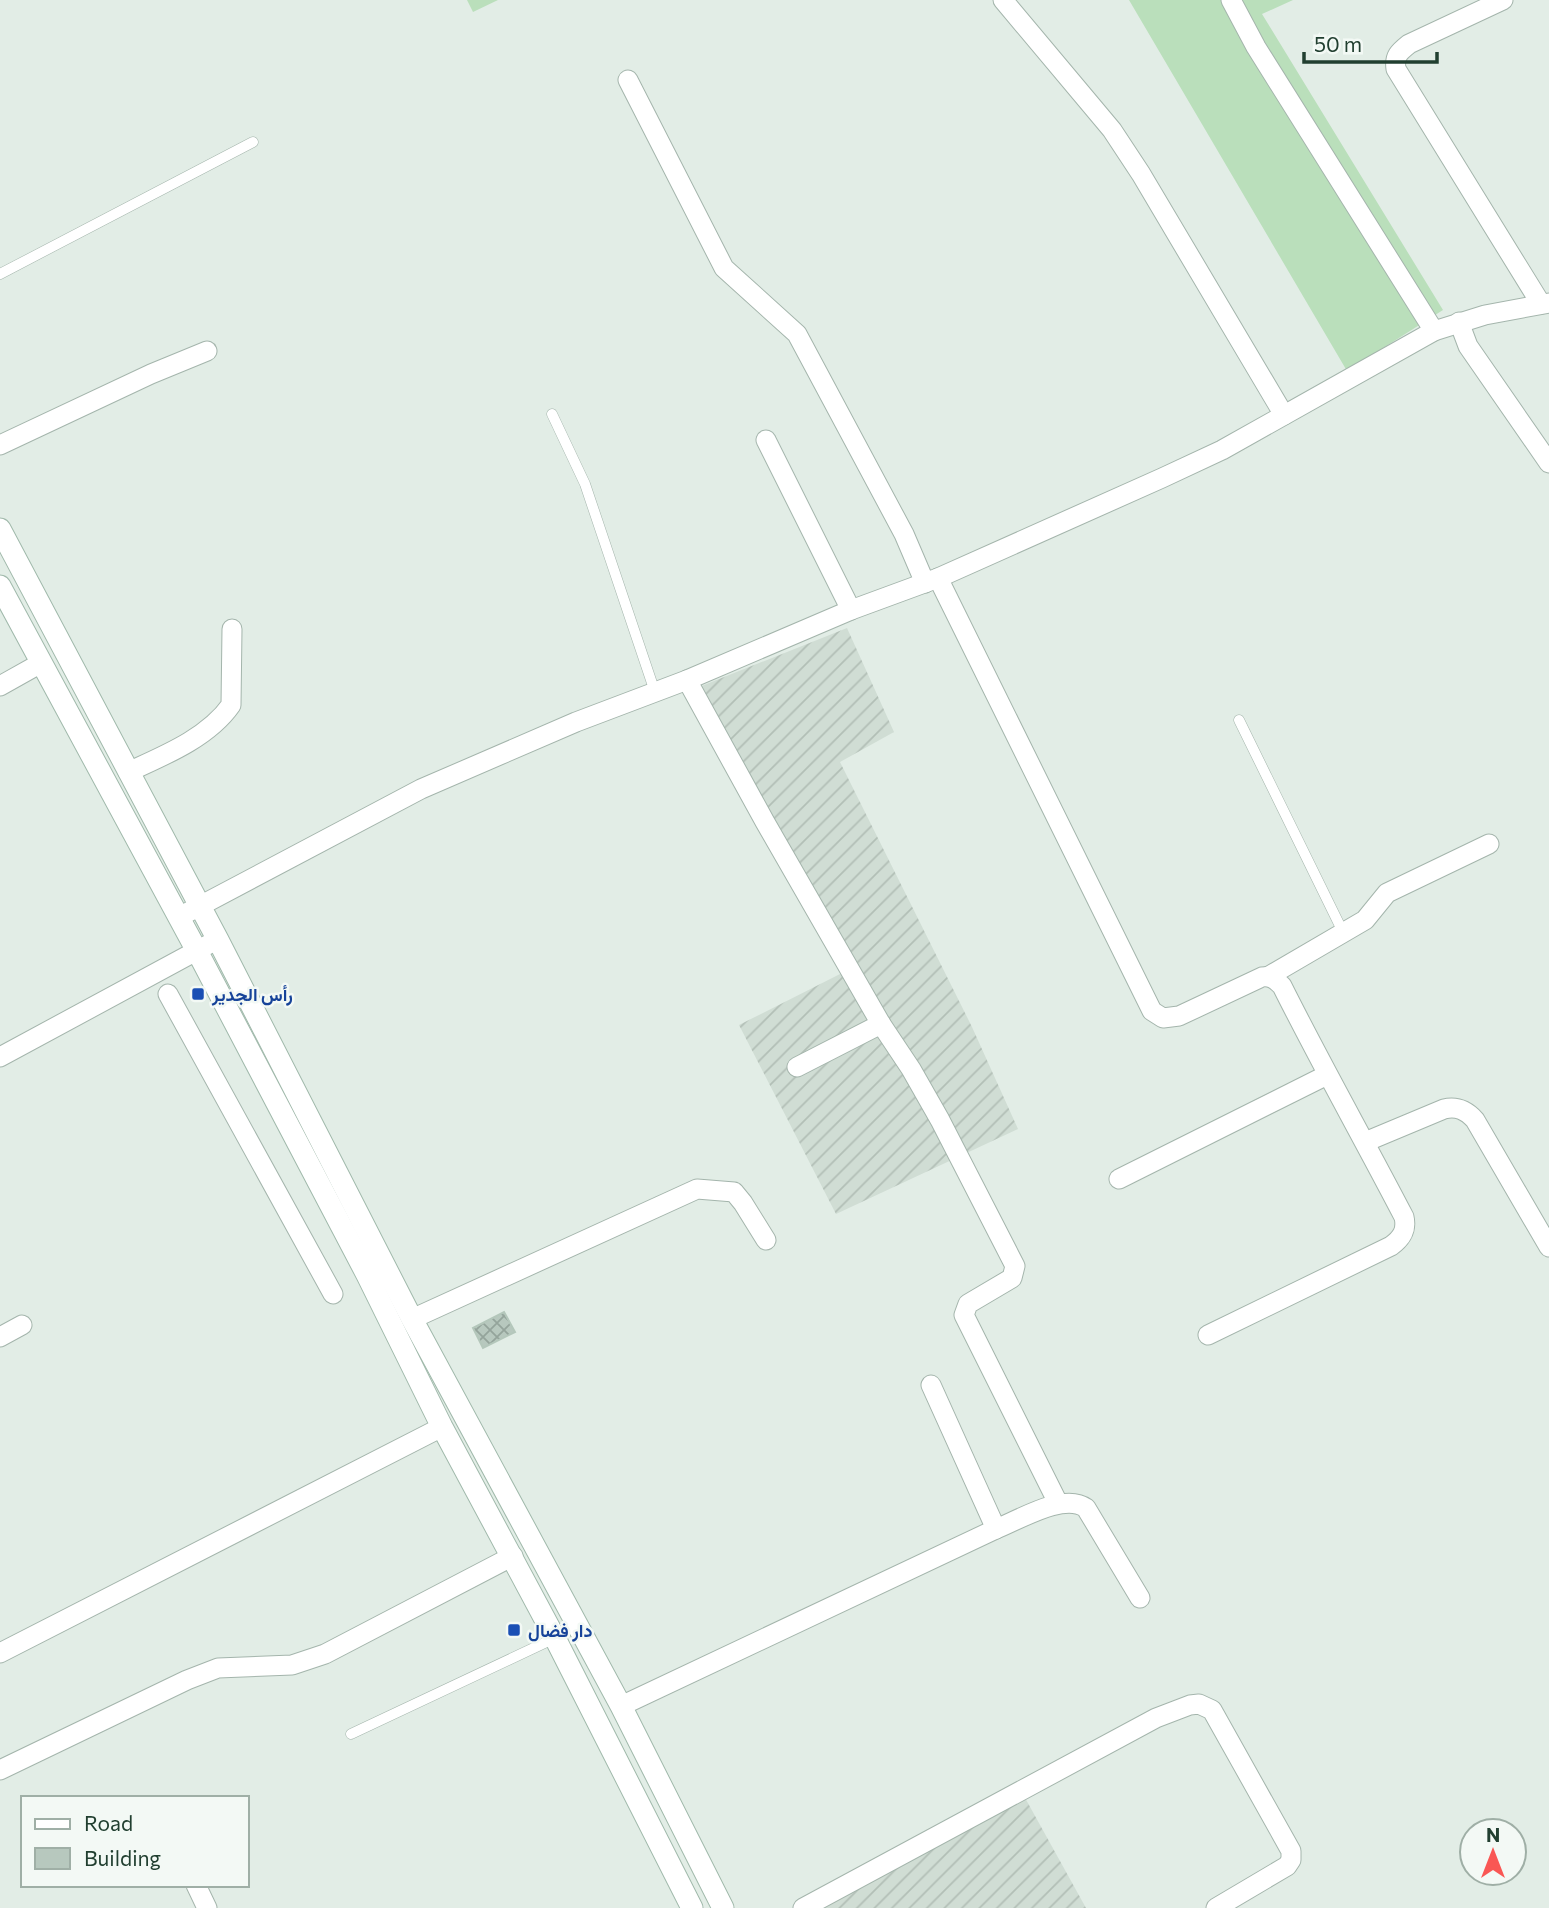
<svg xmlns="http://www.w3.org/2000/svg" width="1549" height="1908" font-family="Commissioner,Vazirmatn,sans-serif">
	<style>
		.industrial { fill: url(#industrial-furrows) }
		.grass { fill: #badfbb }
		.building { fill: url(#building-cross-hatch); stroke: #b4c7bb; stroke-width: 2 }
		.lines { fill: none; stroke-linecap: round; stroke-linejoin: round }
		.lane-casing { stroke: #a4b5ac; stroke-width: 11 }
		.street-casing { stroke: #a4b5ac; stroke-width: 21 }
		.secondary-casing { stroke: #a0b9ab; stroke-width: 23 }
		.lane { stroke: #fff; stroke-width: 10 }
		.street { stroke: #fff; stroke-width: 19 }
		.secondary { stroke: #fff; stroke-width: 21 }
		.transit-dot { fill: #1a4fb4; stroke: #f3f9f5; stroke-width: 2.5 }
		.labels { text-anchor: middle; dominant-baseline: central; stroke-width: 5; stroke-linejoin: round; paint-order: stroke }
		.transit-label { font-size: 18px; font-weight: bold; fill: #164399; stroke: #f3f9f5; text-anchor: start }
	</style>
	<defs>
		<pattern id="industrial-furrows" width="10" height="10" patternUnits="userSpaceOnUse" patternTransform="scale(1.75)"><rect width="10" height="10" fill="#d0ddd4"/><path d="M-1 1l2-2M0 10L10 0M9 11l2-2" fill="none" stroke="#b2bfb6"/></pattern>
		<pattern id="building-cross-hatch" width="8" height="8" patternUnits="userSpaceOnUse" patternTransform="scale(1.75)"><rect width="8" height="8" fill="#b7c8be"/><path d="M0 0l8 8M0 8l8-8" fill="none" stroke="#94a49b"/></pattern>
	</defs>
	<rect width="100%" height="100%" fill="#e2ede6"/>
	<g class="industrial">
		<polygon points="847,628 894,732 840,762 972,1027 1018,1129 836,1214 739,1025 842,973 689,691"/>
		<polygon points="1024,1796 1086,1908 807,1908"/>
	</g>
	<g class="grass">
		<polygon points="467,0 498,0 473,12"/>
		<polygon points="1129,0 1293,0 1262,14 1443,310 1347,371"/>
	</g>
	<polygon class="building" points="504,1312 515,1332 483,1348 473,1328"/>
	<g class="lines">
		<defs>
			<g id="lane">
				<polyline points="0,274 253,142"/>
				<polyline points="552,414 585,484 655,692"/>
				<polyline points="1239,720 1343,932"/>
				<polyline points="351,1734 555,1638"/>
			</g>
			<g id="street">
				<polyline points="1003,0 1112,130 1141,174 1284,415"/>
				<polyline points="1231,0 1256,47 1434,331"/>
				<path d="M1503,0L1409,44C1399,52 1394,56 1396,69L1541,304"/>
				<polyline points="628,80 724,268 797,334 904,534 925,583"/>
				<polyline points="1459,322 1468,346 1549,463"/>
				<polyline points="766,440 851,610"/>
				<polyline points="0,445 151,374 207,351"/>
				<path d="M938,578L1152,1011L1163,1018L1179,1016L1262,977C1271,976 1275,979 1282,986C1321,1064 1364,1140 1404,1217C1407,1230 1402,1238 1391,1246L1208,1335"/>
				<polyline points="687,680 765,822 881,1024 911,1069 940,1120 1015,1266 1012,1278 968,1304 964,1315 1058,1503"/>
				<polyline points="0,686 41,663"/>
				<path d="M128,772C163,756 208,738 231,705L232,629"/>
				<polyline points="179,917 421,789 576,722 687,680 851,610 938,578 1162,478 1222,450 1434,331 1485,315 1549,303"/>
				<polyline points="1269,976 1365,920 1387,893 1489,844"/>
				<polyline points="168,994 333,1294"/>
				<polyline points="0,1057 211,943"/>
				<polyline points="797,1067 881,1024"/>
				<path d="M1365,1142L1444,1109C1457,1106 1466,1110 1475,1120L1549,1247"/>
				<polyline points="1119,1179 1327,1075"/>
				<polyline points="412,1319 697,1189 734,1192 743,1203 766,1240"/>
				<polyline points="0,1337 22,1325"/>
				<polyline points="931,1385 996,1529"/>
				<polyline points="0,1653 442,1427"/>
				<path d="M621,1706L996,1529C1019,1520 1064,1492 1086,1508L1140,1598"/>
				<polyline points="0,1770 187,1680 218,1668 292,1665 325,1654 513,1556"/>
				<polyline points="196,1885 207,1908"/>
				<polyline points="803,1908 1156,1718 1190,1705 1199,1704 1212,1710 1291,1851 1291,1860 1287,1866 1216,1908"/>
			</g>
			<g id="secondary">
				<polyline points="0,529 218,940 412,1319 621,1706 723,1908"/>
				<polyline points="0,586 197,951 367,1275 442,1427 555,1638 692,1908"/>
			</g>
		</defs>
		<use href="#lane" class="lane-casing"/>
		<use href="#street" class="street-casing"/>
		<use href="#secondary" class="secondary-casing"/>
		<use href="#lane" class="lane"/>
		<use href="#street" class="street"/>
		<use href="#secondary" class="secondary"/>
	</g>
	<g class="transit-dot">
		<rect x="191" y="987" width="14" height="14" rx="3.5"/>
		<rect x="507" y="1623" width="14" height="14" rx="3.5"/>
	</g>
	<g class="labels">
		<g class="transit-label">
			<text x="212" y="994">رأس الجدير</text>
			<text x="528" y="1630">دار فضال</text>
		</g>
	</g>
	<rect x="21" y="1796" width="228" height="91" fill="#f3f9f5" stroke="#9fafa6" stroke-width="2"/>
	<rect x="35" y="1819" width="35" height="10" fill="#ffffff" stroke="#9fafa6" stroke-width="2"/>
	<text x="84" y="1831" font-size="21" fill="#213f30">Road</text>
	<rect x="35" y="1848" width="35" height="21" fill="#b7c8be" stroke="#9fafa6" stroke-width="2"/>
	<text x="84" y="1866" font-size="21" fill="#213f30">Building</text>
	<g transform="translate(1493 1852)"><circle r="33" fill="#f3f9f5" stroke="#9fafa6" stroke-width="2"/>
	<path d="M0-5L12 26L0 18L-12 26Z" fill="#f95754"/>
	<text y="-10" font-size="19" font-weight="bold" text-anchor="middle" fill="#213f30">N</text>
	</g>
	<path d="M1304 52v10h133v-10" fill="none" stroke="#213f30" stroke-width="3.5"/>
	<text x="1314" y="52" font-size="21" fill="#213f30" stroke="#f3f9f5" stroke-width="5" paint-order="stroke">50 m</text>
</svg>
